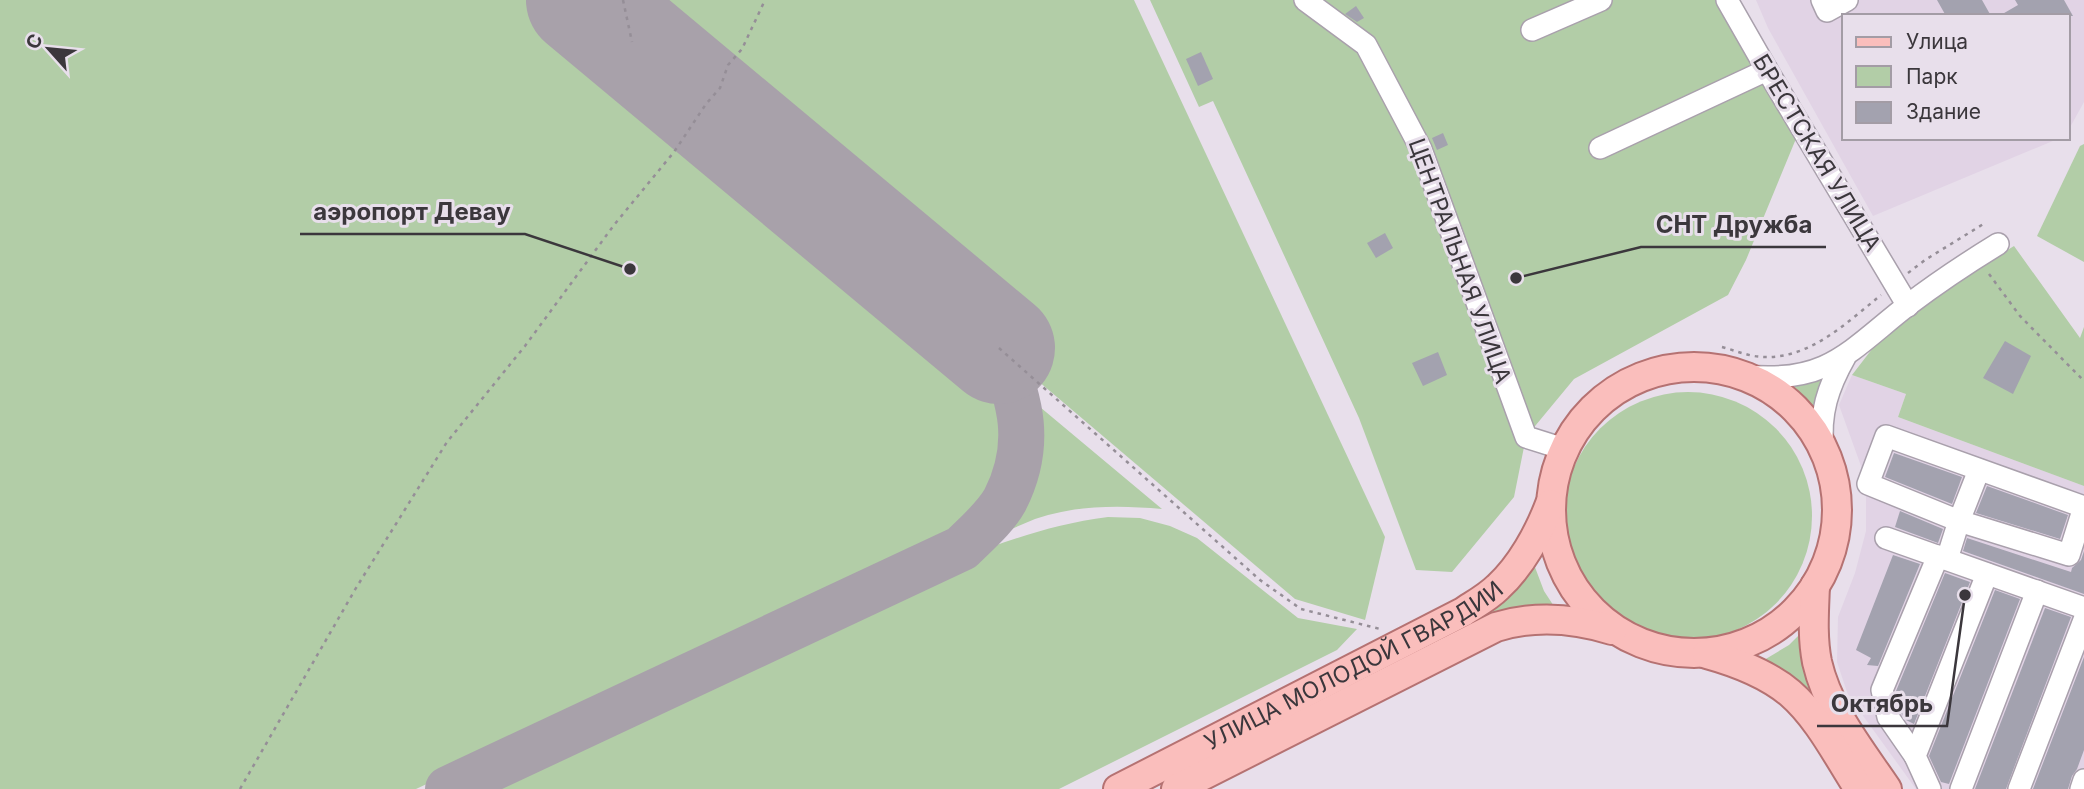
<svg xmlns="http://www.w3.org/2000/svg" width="2084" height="789" font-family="Inter,sans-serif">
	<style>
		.built { fill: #e1d3e5 }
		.green { fill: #b2cda7 }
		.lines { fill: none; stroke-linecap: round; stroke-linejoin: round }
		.taxiway { stroke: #a8a1aa; stroke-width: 46 }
		.runway { stroke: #a8a1aa; stroke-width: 112 }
		.building { fill: #a3a2af }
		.minor-casing { stroke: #a9a0ac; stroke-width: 24 }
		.major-casing { stroke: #b57272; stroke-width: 32 }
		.path { stroke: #958e97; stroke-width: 2.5; stroke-dasharray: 3.5 5; stroke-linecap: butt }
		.minor { stroke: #fff; stroke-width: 21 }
		.major { stroke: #fabebc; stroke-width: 28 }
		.labels { text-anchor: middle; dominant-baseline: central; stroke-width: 6; stroke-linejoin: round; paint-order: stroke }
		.street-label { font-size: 23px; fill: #3b373c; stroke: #e8dfeb }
		.leader { fill: none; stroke: #3b373c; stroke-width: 2.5 }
		.callout-dot { fill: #3b373c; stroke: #e8dfeb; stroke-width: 2.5 }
		.callout-label { font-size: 24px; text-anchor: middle; font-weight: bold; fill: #3b373c; stroke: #e8dfeb; stroke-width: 6; stroke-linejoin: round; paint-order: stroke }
	</style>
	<rect width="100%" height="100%" fill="#e8dfeb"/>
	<g class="built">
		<polygon points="1756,0 2084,0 2084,102 2068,131 2068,16 1844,16 1844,138 2060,138 1873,216 1768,28"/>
		<polygon points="1852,375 1906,394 1898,417 2084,486 2084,789 1916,789 1848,695 1837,662 1838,617 1855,573 1866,531 1866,498 1861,466 1839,405"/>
	</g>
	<g class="green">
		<path d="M0,0H555L972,350C985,363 1001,378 1010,395C1013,401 1013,410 1014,416C1021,454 1006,504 973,527C967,532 961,535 954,538L416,789H0Z"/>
		<polygon points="589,0 1134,0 1385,537 1365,620 1295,599"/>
		<polygon points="1150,0 1733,0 1800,129 1746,260 1728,295 1574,379 1526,437 1514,497 1452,572 1416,570 1359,418 1213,101 1199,107"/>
		<polygon points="2084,144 2084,262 2037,236 2080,146"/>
		<polygon points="2014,246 2080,338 2084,327 2084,486 1898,417 1906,394 1852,375 1879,340 1957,281"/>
		<polygon points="1825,378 1815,414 1802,399 1787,387"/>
		<circle cx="1688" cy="516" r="124"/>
		<path d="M1028,397L1162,509C1119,505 1076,505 1035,519C1020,525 1005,532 989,539C1012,510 1038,475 1034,435C1033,422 1030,410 1028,397Z"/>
		<path d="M1108,517L1140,518L1170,526L1197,538L1298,618L1357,629L1337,650L1059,789H491L962,558C1012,539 1054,524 1108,517Z"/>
		<polygon points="1533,562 1544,591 1561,617 1485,618 1513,594"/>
		<path d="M1800,634C1800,657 1804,677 1812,698L1764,660L1789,645Z"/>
	</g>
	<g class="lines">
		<path class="taxiway" d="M448,789L962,548C977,533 995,518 1005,500C1033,445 1021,401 999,348"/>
		<polyline class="runway" points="582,0 999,348"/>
	</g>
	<g class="building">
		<polygon points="1937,0 1982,0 1991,16 1946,16"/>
		<polygon points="2015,0 2064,0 2073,16 1999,16 2018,5"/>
		<polygon points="1356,6 1364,18 1357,22 1345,14"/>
		<polygon points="1201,52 1213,79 1198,86 1186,59"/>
		<polygon points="1443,133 1448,145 1437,150 1432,138"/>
		<polygon points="1385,233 1393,248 1376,258 1367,243"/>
		<polygon points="2005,341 2031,356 2013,394 1983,378"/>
		<polygon points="1438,352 1447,375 1423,386 1412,363"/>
		<polygon points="1894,453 1962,477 1952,504 1885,477"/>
		<polygon points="1987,486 2068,515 2060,539 1976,513"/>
		<polygon points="1900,511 1943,529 1938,543 1895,527"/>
		<polygon points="1967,538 2071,572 2072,568 2081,560 2084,551 2084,594 1963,551"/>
		<polygon points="1893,555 1920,564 1878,666 1867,665 1871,658 1856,650"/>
		<polygon points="1945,573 1970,582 1914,724 1906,720 1900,712 1904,703 1898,701 1896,691"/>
		<polygon points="1995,590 2020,599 1949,784 1941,782 1929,756"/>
		<polygon points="2045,608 2071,617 2006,789 1975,789"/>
		<polygon points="2084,657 2084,750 2077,769 2072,776 2068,789 2033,789"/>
	</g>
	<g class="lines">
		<defs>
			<g id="minor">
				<polyline points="1305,0 1366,45 1421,149 1526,437 1564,449"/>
				<polyline points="1727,0 1767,70 1908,306"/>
				<polyline points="1822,0 1827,11 1847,0"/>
				<polyline points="1532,30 1601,0"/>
				<polyline points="1600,148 1767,70"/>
				<path d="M1746,376C1828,384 1849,351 1908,305C1937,283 1967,263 1998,244"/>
				<path d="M1823,448C1819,414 1828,387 1845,357"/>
				<polyline points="1979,470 1959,521 2069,555 2084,507"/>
				<polyline points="1886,538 2084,608"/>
				<polyline points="1947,559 1959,521 1868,484 1886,436 2084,507"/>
				<polyline points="1915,756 1888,717 1882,690 1938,556"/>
				<polyline points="1930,789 1915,756 1987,574"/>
				<polyline points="1961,789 2037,591"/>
				<polyline points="2019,789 2084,620"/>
				<polyline points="2081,789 2084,780"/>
			</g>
			<g id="major">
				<circle cx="1694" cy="510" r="143"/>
				<path d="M1815,586C1814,611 1812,637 1817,662C1828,710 1860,749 1887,789"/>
				<path d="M1707,654C1736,662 1766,673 1790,693C1819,718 1838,757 1859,789"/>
				<path id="s1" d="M1118,789L1463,612C1475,604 1488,597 1498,587C1521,566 1539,533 1550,504"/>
				<path d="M1176,789L1496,627C1535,615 1573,618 1612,630"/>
			</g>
		</defs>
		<use href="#minor" class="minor-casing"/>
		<use href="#major" class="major-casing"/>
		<g class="path">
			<polyline points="623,0 632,42"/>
			<polyline points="1908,273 1925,260 1985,223"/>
			<polyline points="1989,274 2020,316 2084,381"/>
			<path d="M1722,347C1733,350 1743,354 1754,356C1805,364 1845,324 1881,295"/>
			<polyline points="999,348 1260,580 1301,609 1380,629"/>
			<polyline points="240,789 356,588 447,442 525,346 614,225 674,152 706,104 720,88 728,65 742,49 765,0"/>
		</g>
		<use href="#minor" class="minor"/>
		<use href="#major" class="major"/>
	</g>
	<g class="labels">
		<g class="street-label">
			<text transform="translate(1817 153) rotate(59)">БРЕСТСКАЯ УЛИЦА</text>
			<text transform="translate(1460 261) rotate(70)">ЦЕНТРАЛЬНАЯ УЛИЦА</text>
			<text stroke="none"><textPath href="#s1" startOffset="266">УЛИЦА МОЛОДОЙ ГВАРДИИ</textPath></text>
		</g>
	</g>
	<path class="leader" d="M630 269L525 234H300M1516 278L1641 247H1826M1965 595L1947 726H1817"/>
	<g class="callout-dot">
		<circle cx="630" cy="269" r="7"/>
		<circle cx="1516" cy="278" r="7"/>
		<circle cx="1965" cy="595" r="7"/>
	</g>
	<g class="callout-label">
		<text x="412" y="220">аэропорт Девау</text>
		<text x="1734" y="233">СНТ Дружба</text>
		<text x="1882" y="712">Октябрь</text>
	</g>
	<rect x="1842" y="14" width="228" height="126" fill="#e8dfeb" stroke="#a39ca5" stroke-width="2"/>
	<rect x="1856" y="37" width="35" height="10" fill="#fabebc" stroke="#a39ca5" stroke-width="2"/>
	<text x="1906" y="49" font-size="21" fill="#3b373c">Улица</text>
	<rect x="1856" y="66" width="35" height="21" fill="#b2cda7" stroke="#a39ca5" stroke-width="2"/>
	<text x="1906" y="84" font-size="21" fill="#3b373c">Парк</text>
	<rect x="1856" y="102" width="35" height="21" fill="#a3a2af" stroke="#a39ca5" stroke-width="2"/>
	<text x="1906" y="119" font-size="21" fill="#3b373c">Здание</text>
	<g transform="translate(49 49) rotate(297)" stroke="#e8dfeb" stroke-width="5" paint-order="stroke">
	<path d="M0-5L12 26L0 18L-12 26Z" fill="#3b373c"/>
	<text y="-10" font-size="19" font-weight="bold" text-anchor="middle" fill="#3b373c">С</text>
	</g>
</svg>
